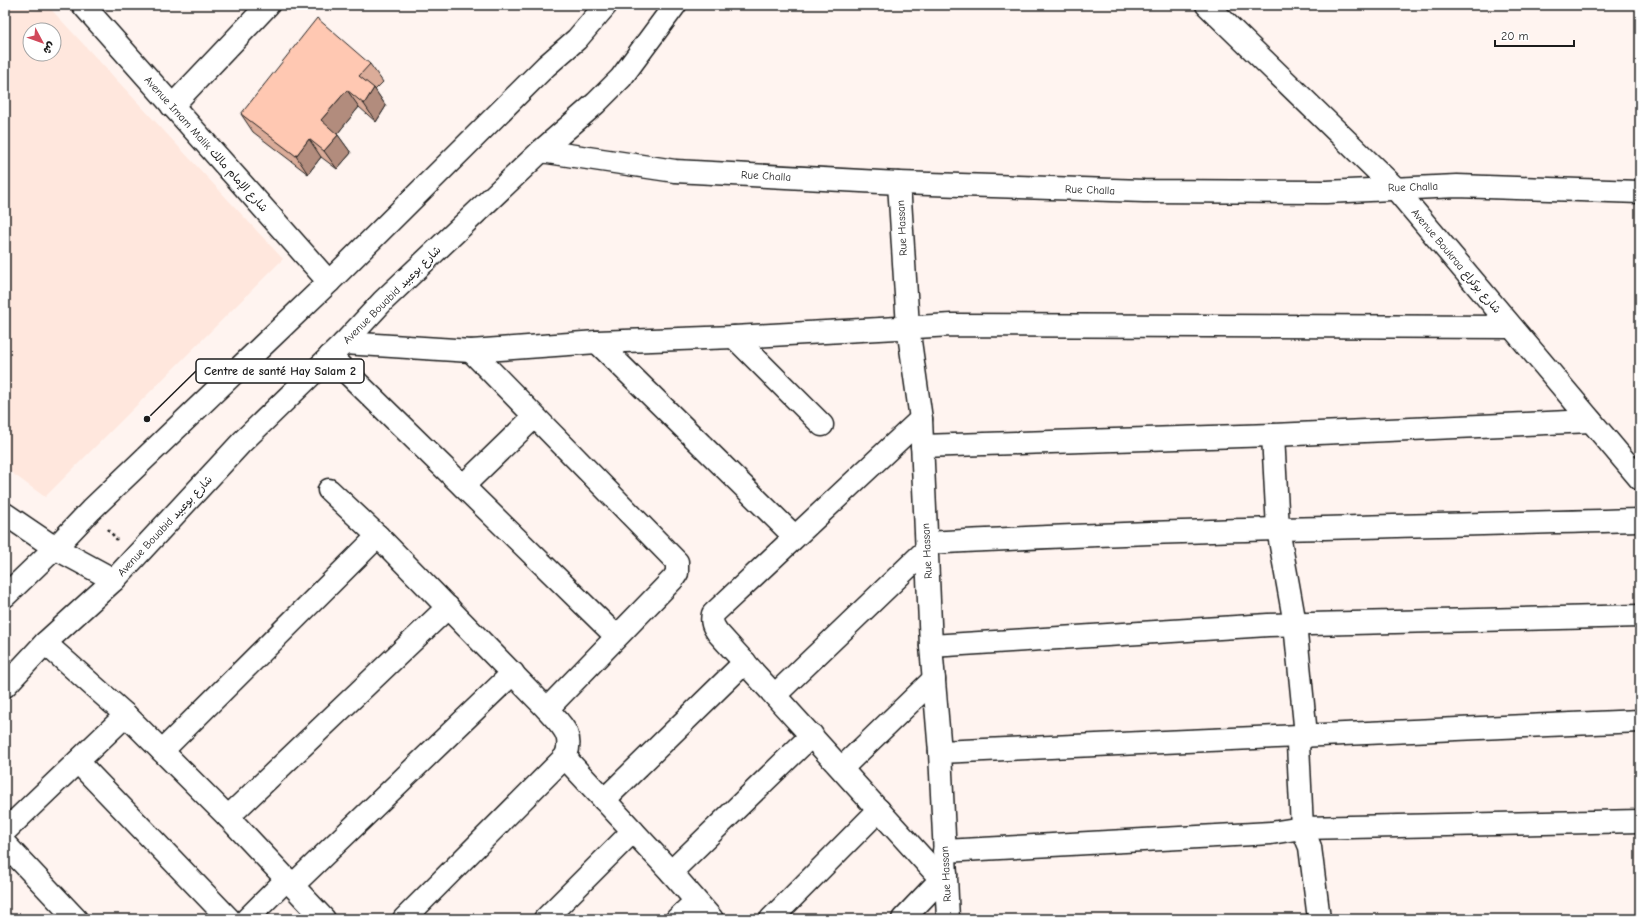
<svg xmlns="http://www.w3.org/2000/svg" width="1645" height="924" font-family="'Comic Neue','Playpen Sans Arabic',sans-serif">
	<style>
		.built { fill: #ffe7dd; fill-rule: evenodd }
		.lines { fill: none; stroke-linecap: round; stroke-linejoin: round }
		.street-casing { stroke: #1c1c1c; stroke-width: 25 }
		.secondary-casing { stroke: #1c1c1c; stroke-width: 25 }
		.path { stroke: #1c1c1c; stroke-width: 2.5; stroke-dasharray: 3 3; stroke-linecap: butt }
		.street { stroke: #fff; stroke-width: 22 }
		.secondary { stroke: #fff; stroke-width: 22 }
		.wall { fill: #dbac99; stroke: #1c1c1c }
		.shaded-wall { fill: #b28c7d; stroke: #1c1c1c }
		.building { fill: #ffc8b2; stroke: #1c1c1c }
		.labels { text-anchor: middle; dominant-baseline: central; stroke-width: 4; stroke-linejoin: round; paint-order: stroke }
		.street-label { font-size: 11px; fill: #1c1c1c; stroke: #fff }
		.leader { fill: none; stroke: #1c1c1c; stroke-width: 1.5 }
		.callout-dot { fill: #1c1c1c; stroke: #fff; stroke-width: 1.5 }
		.callout { fill: #fff; stroke: #1c1c1c; stroke-width: 1.5 }
		.callout-label { font-size: 12px; text-anchor: middle; font-weight: bold; fill: #1c1c1c }
	</style>
	<rect width="100%" height="100%" fill="#fff4f0"/>
	<filter id="ink" filterUnits="userSpaceOnUse"><feTurbulence type="fractalNoise" baseFrequency=".025" numOctaves="2"/><feDisplacementMap in="SourceGraphic" scale="8" xChannelSelector="R" yChannelSelector="G"/><feConvolveMatrix kernelMatrix="1 2 1 2 8 2 1 2 1" color-interpolation-filters="sRGB"/></filter>
	<g filter="url(#ink)">
		<path class="built" d="M5,5H47L283,259L45,497L5,468ZM30,30H54V54H30Z"/>
		<g class="lines">
			<defs>
				<g id="street">
					<polyline points="83,5 329,282"/>
					<polyline points="1207,5 1394,187 1640,479"/>
					<polyline points="172,106 268,5"/>
					<polyline points="541,151 675,171 899,183 1144,191 1326,192 1457,186 1640,192"/>
					<polyline points="899,183 908,327 921,419 931,646 940,752 948,919"/>
					<polyline points="734,337 822,425"/>
					<polyline points="597,342 794,536"/>
					<polyline points="344,343 471,351 597,342 734,337 952,325 1511,327"/>
					<polyline points="471,351 677,562 677,573 673,579 547,709"/>
					<polyline points="330,356 616,636"/>
					<path d="M921,419L713,614C711,622 713,626 718,633L942,880"/>
					<polyline points="1273,435 1278,529 1295,624 1306,735 1298,744 1302,828 1310,847 1319,919"/>
					<polyline points="922,446 1273,435 1591,421"/>
					<polyline points="463,486 534,417"/>
					<path d="M329,490L378,536L547,709C561,725 574,734 566,756L570,763L671,872L712,919"/>
					<polyline points="5,514 55,548 114,580"/>
					<path d="M927,543C1164,530 1402,526 1640,520"/>
					<polyline points="45,643 126,715 228,817 324,919"/>
					<polyline points="931,646 1268,625 1640,616"/>
					<polyline points="775,695 927,549"/>
					<polyline points="162,751 378,536"/>
					<polyline points="940,752 1640,721"/>
					<polyline points="78,762 229,919"/>
					<polyline points="842,768 934,679"/>
					<polyline points="604,800 745,662"/>
					<polyline points="228,817 448,607"/>
					<polyline points="5,831 126,715"/>
					<polyline points="5,844 76,919"/>
					<polyline points="944,851 1271,833 1302,828 1640,821"/>
					<polyline points="671,872 812,735"/>
					<polyline points="293,885 513,673"/>
					<polyline points="247,919 287,879"/>
					<polyline points="404,919 566,756"/>
					<polyline points="545,919 633,831"/>
					<polyline points="677,919 695,902"/>
					<polyline points="771,919 879,810"/>
					<polyline points="903,919 946,874"/>
				</g>
				<g id="secondary">
					<polyline points="5,596 55,548 91,510 329,282 546,66 577,39 606,5"/>
					<polyline points="5,686 45,643 114,580 242,442 344,343 383,301 541,151 596,103 621,78 675,5"/>
				</g>
			</defs>
			<use href="#street" class="street-casing"/>
			<use href="#secondary" class="secondary-casing"/>
			<polyline class="path" points="108,529 117,540"/>
			<use href="#street" class="street"/>
			<use href="#secondary" class="secondary"/>
		</g>
		<polygon class="wall" points="370,64 383,82 375,90 386,106 376,122 359,107 337,134 351,153 337,169 321,157 308,174 253,132 241,114"/>
		<g class="shaded-wall">
			<polygon points="374,88 386,106 376,122 364,104"/>
			<polygon points="347,90 359,107 334,138 321,120"/>
			<polygon points="338,135 351,153 337,169 324,151"/>
			<polygon points="309,139 321,157 308,174 296,156"/>
		</g>
		<polygon class="building" points="317,18 370,64 359,76 374,88 364,104 347,90 321,120 338,135 324,151 309,139 296,156 241,114"/>
	</g>
	<g class="labels">
		<g class="street-label">
			<text transform="translate(206 144) rotate(48)">Avenue Imam Malik شارع الإمام مالك</text>
			<text transform="translate(766 176) rotate(3)">Rue Challa</text>
			<text transform="translate(1413 187) rotate(-2)">Rue Challa</text>
			<text transform="translate(1090 190) rotate(2)">Rue Challa</text>
			<text transform="translate(902 228) rotate(-93)">Rue Hassan</text>
			<text transform="translate(1456 261) rotate(50)">Avenue Boukraa شارع بوكراع</text>
			<text transform="translate(392 295) rotate(-45)">Avenue Bouabid شارع بوعبيد</text>
			<text transform="translate(165 526) rotate(-47)">Avenue Bouabid شارع بوعبيد</text>
			<text transform="translate(927 551) rotate(-93)">Rue Hassan</text>
			<text transform="translate(946 874) rotate(-93)">Rue Hassan</text>
		</g>
	</g>
	<path class="leader" d="M147 419L196 371"/>
	<circle class="callout-dot" cx="147" cy="419" r="4"/>
	<rect class="callout" x="196" y="359" width="168" height="24" rx="4"/>
	<g class="callout-label">
		<text x="280" y="375">Centre de santé Hay Salam 2</text>
	</g>
	<rect width="1645" height="924" fill="none" stroke="#fff" stroke-width="20"/>
	<rect x="10" y="10" width="1625" height="904" fill="none" stroke="#1c1c1c" stroke-width="1.5" filter="url(#ink)"/>
	<g transform="translate(42 42) rotate(131)"><circle r="19" fill="#ffffff" stroke="#a4a4a4"/>
	<path d="M0-3L7 15L0 10L-7 15Z" fill="#d1495b"/>
	<text y="-6" font-size="11" font-weight="bold" text-anchor="middle" fill="#1c1c1c">ش</text>
	</g>
	<path d="M1495 40v6h79v-6" fill="none" stroke="#1c1c1c" stroke-width="2"/>
	<text x="1501" y="40" font-size="12" fill="#1c1c1c" stroke="#ffffff" stroke-width="3" paint-order="stroke">20 m</text>
</svg>
